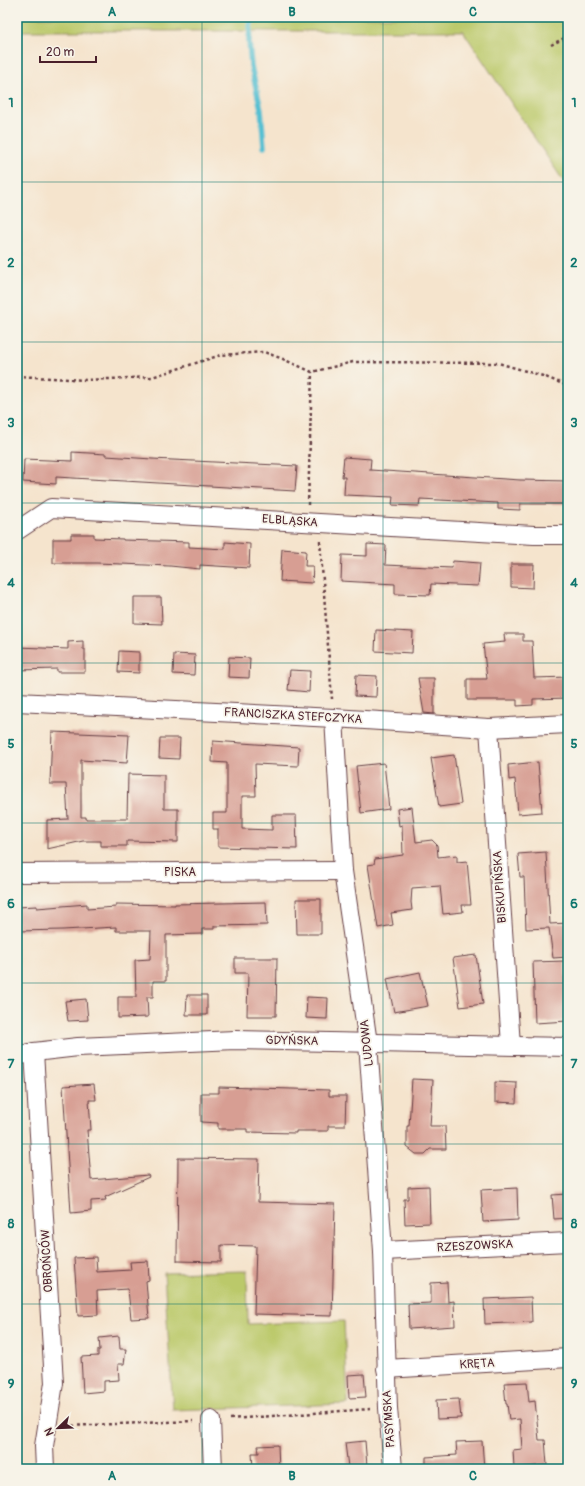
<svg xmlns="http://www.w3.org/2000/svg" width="585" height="1486" font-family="Pangolin,sans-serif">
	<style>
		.green { fill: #bbc96b; stroke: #82744b }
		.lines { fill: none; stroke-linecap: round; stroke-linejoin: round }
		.stream { stroke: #56c0d2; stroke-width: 5.5 }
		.building { fill: #d79e93 }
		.minor-casing { stroke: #643d43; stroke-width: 20 }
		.path { stroke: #643d43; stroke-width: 2.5; stroke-dasharray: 3 3; stroke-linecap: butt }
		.minor { stroke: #fff; stroke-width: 18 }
		.grid { fill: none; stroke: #0f766e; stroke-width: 1; stroke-opacity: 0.55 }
		.labels { text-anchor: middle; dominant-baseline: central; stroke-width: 3.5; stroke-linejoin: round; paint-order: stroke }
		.street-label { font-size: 12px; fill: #4a1f2b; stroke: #f7f3e8 }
		.neatline { fill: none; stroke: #0f766e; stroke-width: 1.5 }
		.grid-label { font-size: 13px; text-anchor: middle; font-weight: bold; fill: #0f766e }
	</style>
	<rect width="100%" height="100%" fill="#f7f3e8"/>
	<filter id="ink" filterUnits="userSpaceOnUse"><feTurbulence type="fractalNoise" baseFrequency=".025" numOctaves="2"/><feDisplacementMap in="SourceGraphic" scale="8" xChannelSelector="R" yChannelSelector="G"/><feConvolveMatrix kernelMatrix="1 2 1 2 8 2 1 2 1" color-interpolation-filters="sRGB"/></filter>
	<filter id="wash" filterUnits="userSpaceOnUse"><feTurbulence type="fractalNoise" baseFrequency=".012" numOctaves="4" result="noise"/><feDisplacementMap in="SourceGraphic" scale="16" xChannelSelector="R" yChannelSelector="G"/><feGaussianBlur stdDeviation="0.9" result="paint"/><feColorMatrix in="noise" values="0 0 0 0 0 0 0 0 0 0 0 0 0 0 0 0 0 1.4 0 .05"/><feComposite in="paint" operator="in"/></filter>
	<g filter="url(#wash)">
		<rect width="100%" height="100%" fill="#f5e4cd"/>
		<g class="green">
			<polygon points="17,17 568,17 568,188 463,31 17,31"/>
			<polygon points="247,1271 248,1324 344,1321 348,1404 173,1410 164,1273"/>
		</g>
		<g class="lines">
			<polyline class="stream" points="251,17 249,41 251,66 261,109 264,147"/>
		</g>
		<g id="blocks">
			<g class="building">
				<polygon points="72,452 106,454 106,456 152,459 297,466 295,491 56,477 56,484 23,482 24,459 72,461"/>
				<polygon points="344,457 371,459 370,470 520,480 568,481 568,504 520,504 520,510 498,509 498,503 420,499 419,506 392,505 393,497 344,495 345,477 342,477"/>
				<polygon points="71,534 94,534 94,538 123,539 123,540 189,542 189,547 225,549 225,542 250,544 249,568 200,565 200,569 170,566 97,563 53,563 53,539 71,539"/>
				<polygon points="367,544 386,545 385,565 452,568 453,561 480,563 478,586 431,584 430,595 395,594 395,584 341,581 342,555 367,556"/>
				<polygon points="282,549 306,551 305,566 313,566 312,583 280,581"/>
				<polygon points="511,564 534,564 533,588 511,587"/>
				<polygon points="134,597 161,597 162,624 134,623"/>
				<polygon points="376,630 413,632 412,653 375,651"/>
				<polygon points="504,634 523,634 523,641 532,641 534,678 568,677 568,698 533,699 533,705 517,706 517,700 467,700 467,679 487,679 483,644 505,642"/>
				<polygon points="83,641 83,649 85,649 85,672 57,672 57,669 17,670 17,647 68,649 68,642"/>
				<polygon points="119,651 139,652 139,673 118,672"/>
				<polygon points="174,654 195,655 194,675 173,674"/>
				<polygon points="229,657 250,658 249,678 228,677"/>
				<polygon points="290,670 310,671 309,692 288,690"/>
				<polygon points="356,675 377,676 376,697 355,696"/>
				<polygon points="418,678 434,678 434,714 424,713"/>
				<polygon points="52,732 129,735 127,763 81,760 81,817 86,817 86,819 127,819 128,774 164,775 164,809 178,809 178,842 127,841 127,846 101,846 101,841 83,841 47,849 47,820 68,819 66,784 50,784"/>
				<polygon points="160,738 180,738 179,759 159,758"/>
				<polygon points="213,741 299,747 298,766 255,764 256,796 242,796 242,829 272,830 272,815 296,815 297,849 218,847 218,829 213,829 213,813 227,813 227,763 212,762"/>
				<polygon points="454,755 461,804 439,807 431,758"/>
				<polygon points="538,762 542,812 518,814 515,779 509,780 508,765"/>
				<polygon points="384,763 389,809 361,813 356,766"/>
				<polygon points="412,807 416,842 432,840 437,845 438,857 457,855 457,862 467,861 471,905 462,905 463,912 443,914 440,886 412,888 411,902 412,910 391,913 393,925 378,928 368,865 374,864 375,859 403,855 402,825 399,826 397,809"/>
				<polygon points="546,852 550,924 568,923 568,957 553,958 549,928 526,929 524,877 520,877 518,854"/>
				<polygon points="296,899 321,899 321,934 297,934"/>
				<polygon points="266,902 267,925 214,926 214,929 202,929 202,934 166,935 166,981 153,981 153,997 147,997 148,1017 118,1018 118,997 136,997 135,960 150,959 151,931 116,931 116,927 63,930 17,931 17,907 37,906 37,908 87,904 87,909 116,907 116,904 175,905 175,904"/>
				<polygon points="476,955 483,1004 460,1007 453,958"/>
				<polygon points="235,958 277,958 276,1016 247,1016 248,973 235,973"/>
				<polygon points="565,961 568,1021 535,1023 533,962"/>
				<polygon points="420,972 428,1006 394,1012 387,979"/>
				<polygon points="187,995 207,995 207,1015 186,1015"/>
				<polygon points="307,997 328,998 327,1019 306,1018"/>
				<polygon points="86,999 88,1020 68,1021 65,1001"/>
				<polygon points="412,1079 433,1080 430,1126 445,1126 446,1149 430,1149 425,1154 416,1154 407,1147 407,1126 409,1126"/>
				<polygon points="495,1082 517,1083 516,1103 495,1102"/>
				<polygon points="94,1084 96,1100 89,1100 91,1130 87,1130 91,1180 148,1175 149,1177 105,1197 106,1200 91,1201 91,1211 71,1213 63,1086"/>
				<polygon points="219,1087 329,1090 329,1096 346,1096 345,1126 328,1126 328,1131 296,1131 296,1133 247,1132 247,1129 218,1129 218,1123 201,1122 201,1093 219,1093"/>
				<polygon points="178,1158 259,1159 258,1202 335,1204 332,1316 254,1314 256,1246 221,1245 221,1262 177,1261"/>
				<polygon points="429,1186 430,1223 405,1224 404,1199 408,1199 408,1187"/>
				<polygon points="517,1188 518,1220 483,1222 481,1190"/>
				<polygon points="568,1194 568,1218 554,1219 552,1195"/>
				<polygon points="96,1257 97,1272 131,1270 130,1262 148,1261 149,1280 146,1281 149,1318 131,1319 128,1289 97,1291 98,1315 78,1316 74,1258"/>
				<polygon points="447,1282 448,1302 454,1301 455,1326 409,1329 408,1304 431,1303 431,1283"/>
				<polygon points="531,1297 532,1322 485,1324 484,1299"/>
				<polygon points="119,1336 120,1349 126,1349 124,1364 118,1364 119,1380 104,1381 104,1391 83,1393 81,1357 98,1356 98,1350 100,1350 99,1338"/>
				<polygon points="364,1374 366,1397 349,1398 348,1375"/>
				<polygon points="527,1382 529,1402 535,1401 539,1440 545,1440 547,1465 514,1468 513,1450 522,1449 520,1419 509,1420 507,1404 506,1404 504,1383"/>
				<polygon points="459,1399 461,1418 437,1419 436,1400"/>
				<polygon points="365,1441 367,1466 348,1467 345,1443"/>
				<polygon points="482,1441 484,1469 426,1469 426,1457 457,1455 456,1442"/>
				<polygon points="278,1445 279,1469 253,1469 252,1453 259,1453 258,1446"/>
			</g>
		</g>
	</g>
	<g filter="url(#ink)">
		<use href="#blocks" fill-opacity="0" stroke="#643d43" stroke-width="1"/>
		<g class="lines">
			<defs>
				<g id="minor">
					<polyline points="18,530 51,508 534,535 568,535"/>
					<polyline points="17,702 334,718 489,728 568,724"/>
					<polyline points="334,718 343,871 368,1043 383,1251 388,1408 393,1469"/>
					<polyline points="489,728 511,1045"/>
					<polyline points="17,873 343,871"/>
					<polyline points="34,1052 54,1383 44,1446 45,1469"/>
					<polyline points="17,1056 34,1052 78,1047 235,1040 568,1047"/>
					<polyline points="383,1251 568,1242"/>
					<polyline points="386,1369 568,1358"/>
					<polyline points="211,1420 213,1469"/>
				</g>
			</defs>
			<use href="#minor" class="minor-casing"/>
			<g class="path">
				<polyline points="551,45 568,36"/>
				<polyline points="17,376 86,380 152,377 221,355 264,352 283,359 312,372 353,362 498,363 543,376 568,386"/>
				<polyline points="308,505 312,372"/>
				<polyline points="320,541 332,699"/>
				<polyline points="230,1419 370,1409"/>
				<polyline points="66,1426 193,1421"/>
			</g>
			<use href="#minor" class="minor"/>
		</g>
	</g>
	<path class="grid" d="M202,17V1469M383,17V1469M17,182H568M17,342H568M17,503H568M17,663H568M17,823H568M17,983H568M17,1144H568M17,1304H568"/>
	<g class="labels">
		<g class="street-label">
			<text transform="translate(290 521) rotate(4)">ELBLĄSKA</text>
			<text transform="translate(293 716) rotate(3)">FRANCISZKA STEFCZYKA</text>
			<text x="180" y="872">PISKA</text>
			<text transform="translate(500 887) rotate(-94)">BISKUPIŃSKA</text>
			<text transform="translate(292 1041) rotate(1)">GDYŃSKA</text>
			<text transform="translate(367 1043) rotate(-96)">LUDOWA</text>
			<text transform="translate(475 1246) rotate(-3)">RZESZOWSKA</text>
			<text transform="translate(47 1261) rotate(-93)">OBROŃCÓW</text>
			<text transform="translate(477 1364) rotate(-3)">KRĘTA</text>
			<text transform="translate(389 1419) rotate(-94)">PASYMSKA</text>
		</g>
	</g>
	<rect width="585" height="1486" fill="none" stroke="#f7f3e8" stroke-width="44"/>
	<g transform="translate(58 1428) rotate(247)" stroke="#f7f3e8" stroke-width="3" paint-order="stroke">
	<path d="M0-3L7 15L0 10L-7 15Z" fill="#4a1f2b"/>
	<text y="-6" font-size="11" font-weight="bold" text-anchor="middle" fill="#4a1f2b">N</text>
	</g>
	<path d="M40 56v6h56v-6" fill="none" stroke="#4a1f2b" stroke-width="2"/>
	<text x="46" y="56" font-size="12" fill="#4a1f2b" stroke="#f7f3e8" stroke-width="3" paint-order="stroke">20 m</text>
	<rect x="22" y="22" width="541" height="1442" class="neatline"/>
	<g class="grid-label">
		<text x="112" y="16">A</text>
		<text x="292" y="16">B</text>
		<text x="473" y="16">C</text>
		<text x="11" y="107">1</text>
		<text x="574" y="107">1</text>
		<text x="11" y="267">2</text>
		<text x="574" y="267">2</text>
		<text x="11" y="427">3</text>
		<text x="574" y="427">3</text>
		<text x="11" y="587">4</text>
		<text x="574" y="587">4</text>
		<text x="11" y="748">5</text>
		<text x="574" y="748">5</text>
		<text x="11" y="908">6</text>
		<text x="574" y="908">6</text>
		<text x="11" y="1068">7</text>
		<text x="574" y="1068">7</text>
		<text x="11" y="1228">8</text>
		<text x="574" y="1228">8</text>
		<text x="11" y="1388">9</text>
		<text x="574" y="1388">9</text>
		<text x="112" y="1480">A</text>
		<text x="292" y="1480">B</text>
		<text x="473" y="1480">C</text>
	</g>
</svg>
